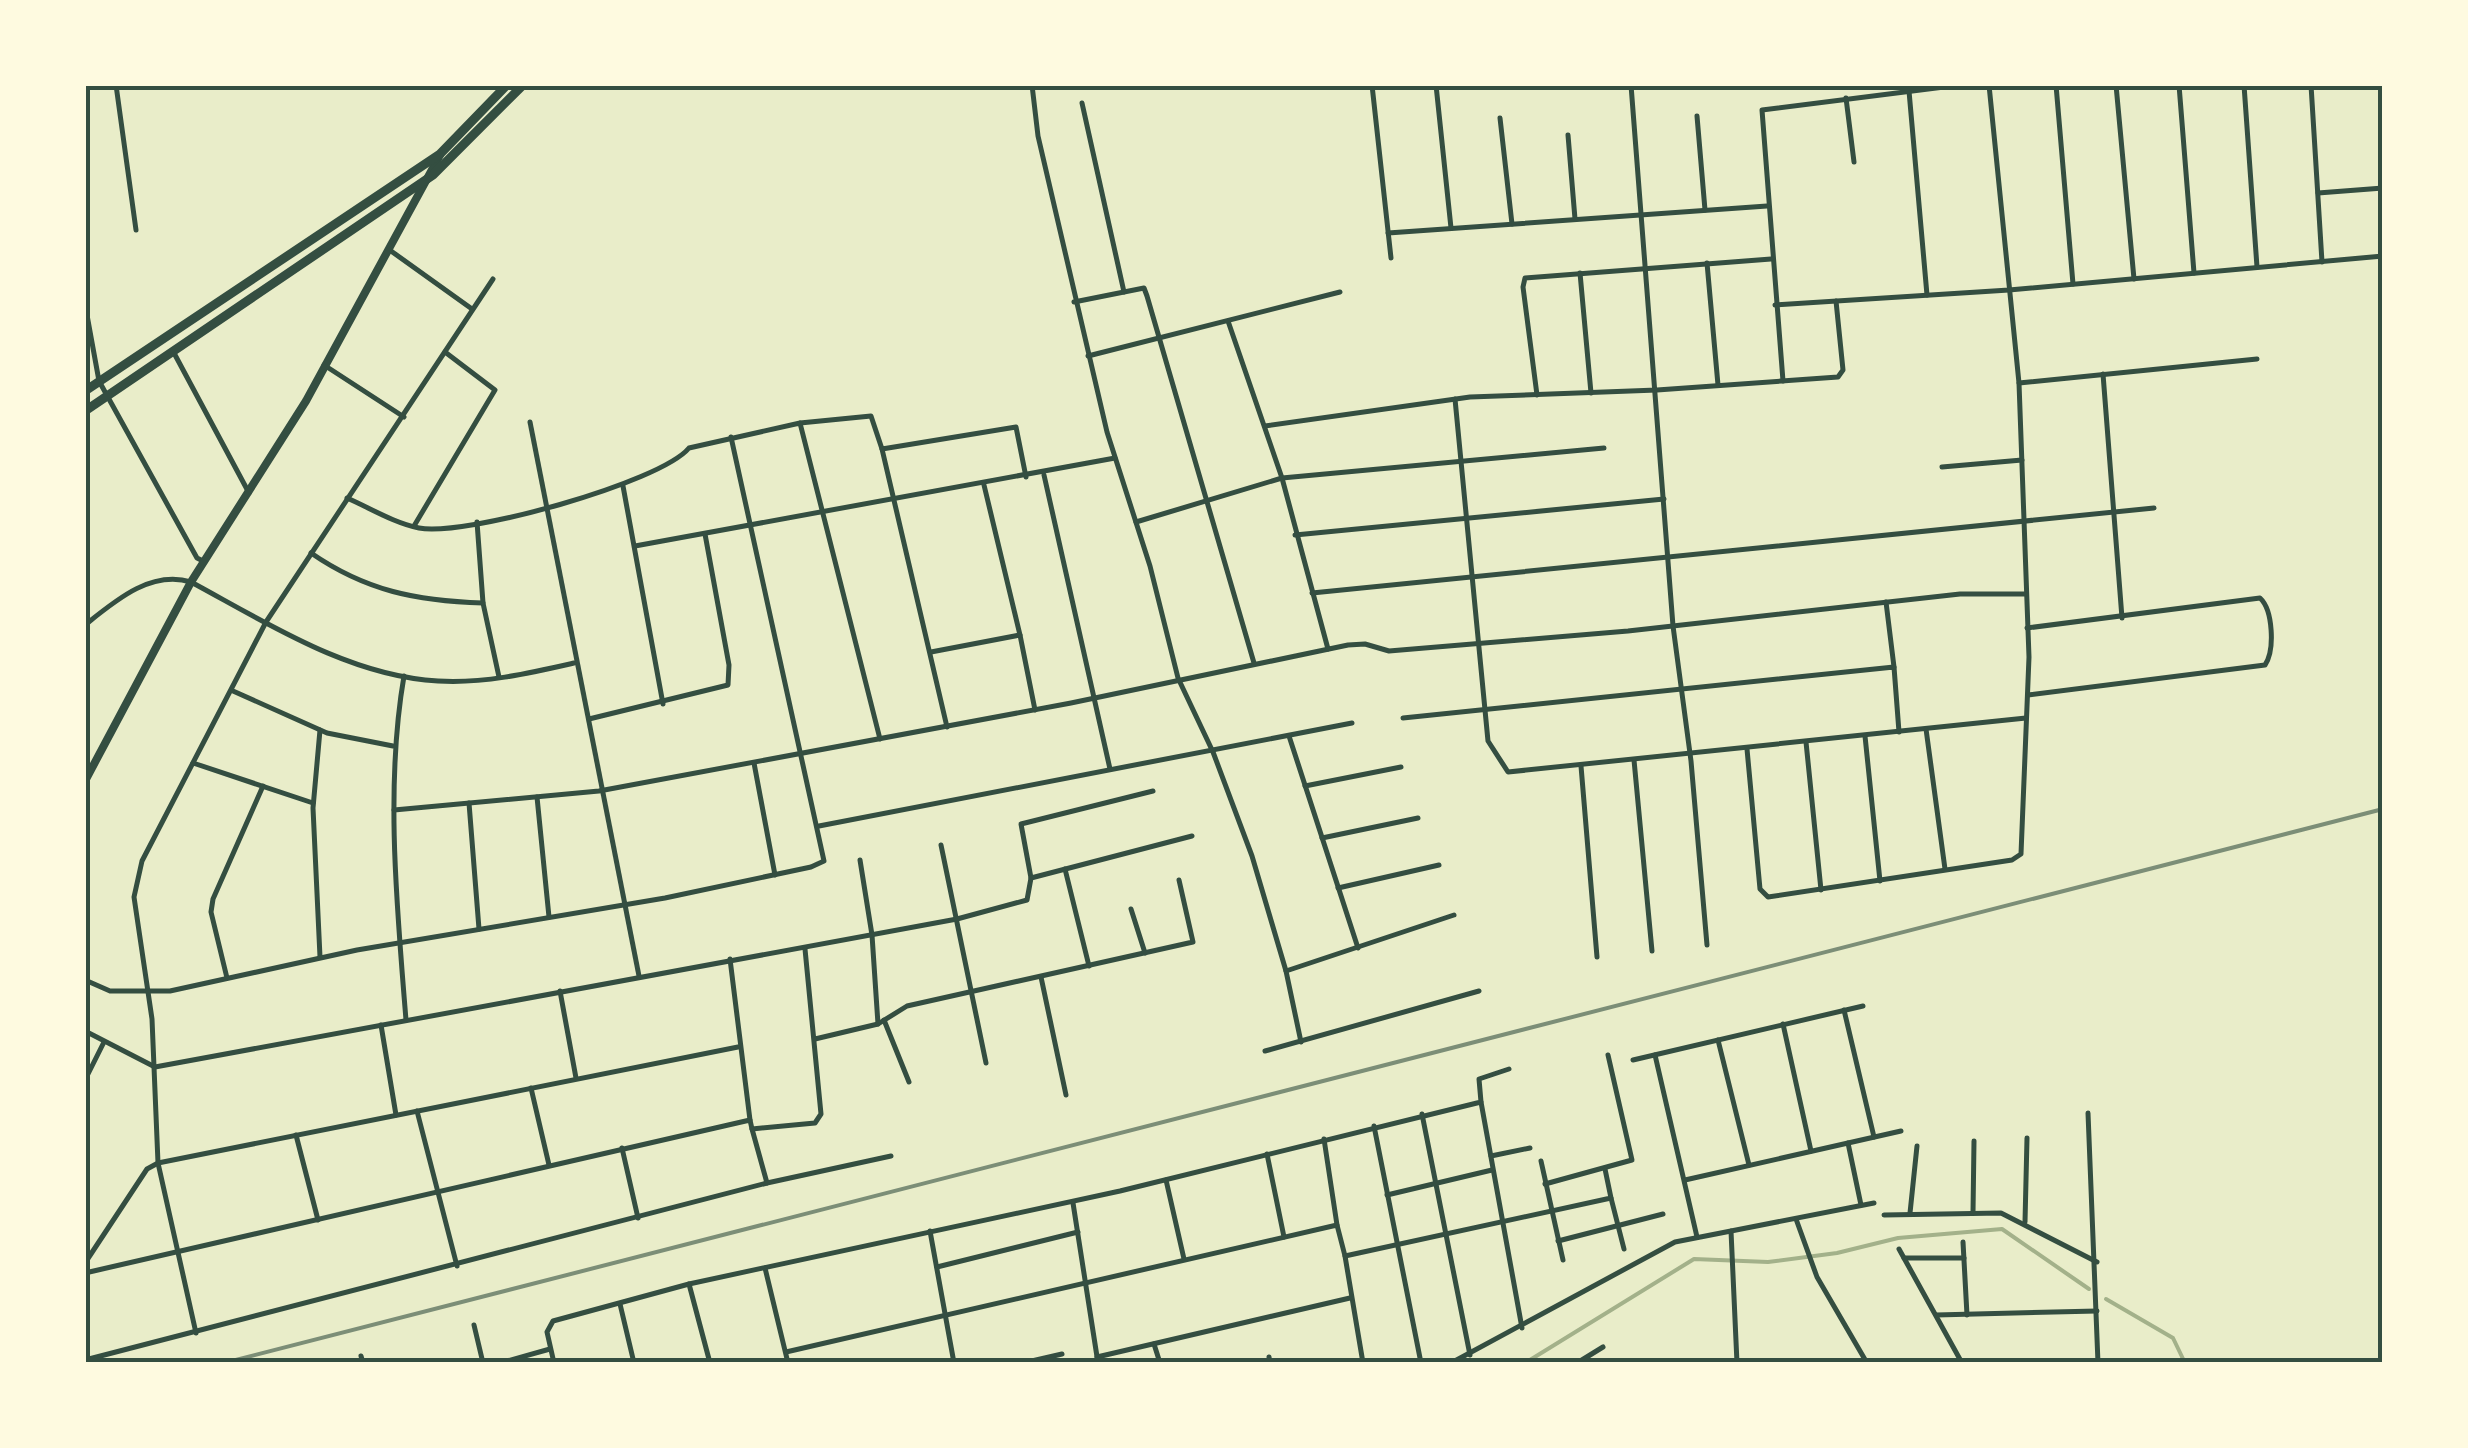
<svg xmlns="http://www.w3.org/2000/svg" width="2468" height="1448" font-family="'Times New Roman',serif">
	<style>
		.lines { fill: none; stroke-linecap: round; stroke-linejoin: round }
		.stream { stroke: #a3b18a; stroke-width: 4 }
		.minor { stroke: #344e41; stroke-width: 5 }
		.secondary { stroke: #344e41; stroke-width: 8 }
		.primary { stroke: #344e41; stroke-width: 9 }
		.rail { stroke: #7c8e77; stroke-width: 4 }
		.neatline { fill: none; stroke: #344e41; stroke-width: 4 }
	</style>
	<rect width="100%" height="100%" fill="#e9edc9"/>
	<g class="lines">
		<g class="stream">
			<polyline points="2106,1299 2173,1338 2185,1363"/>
			<polyline points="1525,1363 1694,1259 1768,1262 1837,1253 1898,1238 2002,1229 2089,1289"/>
		</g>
		<g class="minor">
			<polyline points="116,85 136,230"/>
			<polyline points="1032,85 1038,136 1107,432 1150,566 1178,678 1213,752 1252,856 1286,971 1301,1042"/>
			<polyline points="1372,85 1391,258"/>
			<polyline points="1436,85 1451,228"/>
			<polyline points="1631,85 1673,626 1691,761 1707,945"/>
			<polyline points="2056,85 2073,284"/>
			<polyline points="2116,85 2134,279"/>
			<polyline points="2179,85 2194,273"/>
			<polyline points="2244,85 2257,267"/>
			<polyline points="2311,85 2322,262"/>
			<polyline points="1909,91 1927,295"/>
			<polyline points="85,97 87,97"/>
			<polyline points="1846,98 1854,162"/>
			<polyline points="1082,103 1124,292 1144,288 1147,296 1254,663"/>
			<polyline points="1697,116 1705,210"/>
			<polyline points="1500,118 1512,224"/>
			<polyline points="1568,135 1575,219"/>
			<polyline points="2318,193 2383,188"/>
			<polyline points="1388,233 1767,206"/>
			<polyline points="391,251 472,309"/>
			<polyline points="1707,263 1718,385"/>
			<polyline points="1580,273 1591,393"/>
			<polyline points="1074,302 1124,292"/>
			<polyline points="85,304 99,381 197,558 205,562"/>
			<polyline points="1775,305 2009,290 2383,256"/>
			<polyline points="1228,321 1282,478 1328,649"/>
			<polyline points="174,353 249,493"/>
			<polyline points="1088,356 1340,292"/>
			<polyline points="324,365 404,417"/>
			<polyline points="2103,374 2122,618"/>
			<polyline points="1783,381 1762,110 1960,85"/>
			<polyline points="2019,383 2257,359"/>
			<polyline points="1537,395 1523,287 1525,278 1771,259"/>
			<polyline points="1455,399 1488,741 1508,772 2026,718"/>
			<polyline points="530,422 639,976"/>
			<polyline points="800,423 871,416 882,449 1016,427 1026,477"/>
			<polyline points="1265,426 1470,397 1657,390 1838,377 1843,370 1836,301"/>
			<polyline points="882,449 947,727"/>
			<polyline points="1942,467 2022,460"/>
			<polyline points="1044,475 1110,769"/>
			<polyline points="623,486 663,704"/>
			<path d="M347,498C370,508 394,523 419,528C464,537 660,483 689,448L800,423L880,739"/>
			<polyline points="477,522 483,603 499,677"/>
			<polyline points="1136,522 1282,478 1604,448"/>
			<polyline points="414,526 495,390 445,352"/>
			<polyline points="1295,535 1664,499"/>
			<polyline points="635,546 1115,458"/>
			<path d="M311,553C366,591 417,601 483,603"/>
			<polyline points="1312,593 2154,508"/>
			<polyline points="1886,602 1894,667"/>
			<path d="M85,625C116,600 151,570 191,582C267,623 349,676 438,681C483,684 530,673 574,663"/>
			<path d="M2027,628L2260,598C2273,610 2275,650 2265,665L2028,695"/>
			<polyline points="1020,635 1035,710"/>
			<polyline points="931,652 1020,635 984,485"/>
			<path d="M404,676C385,786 397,908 406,1020"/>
			<polyline points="233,691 327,733 393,746"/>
			<polyline points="1403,718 1894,667 1899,732"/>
			<polyline points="589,719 728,685 729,665 705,534"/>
			<polyline points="1926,729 1945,869"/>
			<polyline points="1289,736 1358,948"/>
			<polyline points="1865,736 1880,881"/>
			<polyline points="1806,742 1821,890"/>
			<polyline points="1747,749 1760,889 1768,897 2012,860 2021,854 2029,657 2019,383 1989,85"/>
			<polyline points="1634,760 1652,951"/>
			<polyline points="193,763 313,803"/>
			<polyline points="754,763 775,875"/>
			<polyline points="1581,766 1597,957"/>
			<polyline points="1305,786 1401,767"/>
			<polyline points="537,797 549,917"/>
			<polyline points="469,803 479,929"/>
			<polyline points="394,810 599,791 1071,703 1348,645 1365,644 1389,651 1628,631 1960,594 2025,594"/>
			<polyline points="819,826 1352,723"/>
			<polyline points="1322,838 1418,818"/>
			<polyline points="941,845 986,1063"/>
			<polyline points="860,860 872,935 878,1024"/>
			<polyline points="1065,869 1089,966"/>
			<polyline points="1031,878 1021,824 1153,791"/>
			<polyline points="1338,888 1439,865"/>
			<polyline points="1131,909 1145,953"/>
			<polyline points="320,957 313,808 320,730"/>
			<polyline points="730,959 750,1120"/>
			<polyline points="1286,971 1454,915"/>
			<polyline points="1041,977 1066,1095"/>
			<polyline points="227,978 211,912 213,899 263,786"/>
			<polyline points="85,980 110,991 170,991 357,950 665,898 811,867 824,861 731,437"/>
			<polyline points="560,991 576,1078"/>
			<polyline points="1844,1010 1874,1137"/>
			<polyline points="884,1020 909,1082"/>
			<polyline points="1783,1024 1811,1151"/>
			<polyline points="381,1025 396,1115"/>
			<polyline points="85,1031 155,1067 957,919 1027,900 1031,878 1192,836"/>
			<polyline points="815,1039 878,1024 907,1006 1193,942 1179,880"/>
			<polyline points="1718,1040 1749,1165"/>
			<polyline points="1265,1051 1479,991"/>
			<polyline points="1655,1055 1697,1237"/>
			<polyline points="1633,1060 1863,1006"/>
			<polyline points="85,1080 104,1042"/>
			<polyline points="531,1088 549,1165"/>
			<polyline points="1481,1102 1522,1328"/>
			<polyline points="417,1111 457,1266"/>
			<polyline points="2088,1113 2098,1363"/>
			<polyline points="1422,1114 1470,1355"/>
			<polyline points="1374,1126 1421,1363"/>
			<polyline points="752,1129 767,1183"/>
			<polyline points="296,1135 318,1220"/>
			<polyline points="1324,1139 1337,1225"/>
			<polyline points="1848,1143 1861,1205"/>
			<polyline points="622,1148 638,1218"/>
			<polyline points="1267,1154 1284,1237"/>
			<polyline points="1491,1156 1530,1148"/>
			<polyline points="1541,1161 1563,1260"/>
			<polyline points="1166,1180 1184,1259"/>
			<polyline points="1685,1180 1901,1131"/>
			<polyline points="1545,1184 1632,1160 1608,1055"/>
			<polyline points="1387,1195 1492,1170"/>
			<polyline points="1611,1198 1624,1249"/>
			<polyline points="1073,1203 1098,1363"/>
			<polyline points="1910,1213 1917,1146"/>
			<polyline points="1973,1213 1974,1141"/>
			<polyline points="1884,1215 2001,1213 2097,1262"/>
			<polyline points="1796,1219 1817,1277 1867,1363"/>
			<polyline points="2025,1222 2027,1138"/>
			<polyline points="930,1231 954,1363"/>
			<polyline points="1731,1231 1737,1363"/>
			<polyline points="1558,1241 1663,1214"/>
			<polyline points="1963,1242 1967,1315"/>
			<polyline points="1899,1249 1962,1363"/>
			<polyline points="1345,1256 1363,1363"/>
			<polyline points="1904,1258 1964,1258"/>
			<polyline points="85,1263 147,1169 158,1163 152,1019 134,897 142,861 266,622 493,279"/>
			<polyline points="937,1267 1078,1232"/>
			<polyline points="765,1268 788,1363"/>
			<polyline points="85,1273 750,1120 752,1129 815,1123 821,1114 805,949"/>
			<polyline points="689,1284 710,1363"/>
			<polyline points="620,1304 634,1363"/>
			<polyline points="1936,1315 2097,1311"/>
			<polyline points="474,1325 483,1363"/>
			<polyline points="196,1333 158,1163 738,1047"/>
			<polyline points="1154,1344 1160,1363"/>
			<polyline points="786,1352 1337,1225 1345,1256 1611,1198 1605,1169"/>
			<polyline points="361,1356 363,1363"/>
			<polyline points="1097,1357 1350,1298"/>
			<polyline points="1269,1357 1270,1363"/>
			<polyline points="85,1360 767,1183 891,1156"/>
			<polyline points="500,1363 550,1349"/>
			<polyline points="554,1363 547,1332 553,1321 689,1284 1120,1191 1481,1102 1479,1079 1509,1069"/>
			<polyline points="1023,1363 1062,1354"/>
			<polyline points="1451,1363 1675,1242 1874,1203"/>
			<polyline points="1577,1363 1603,1347"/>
		</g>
		<polyline class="secondary" points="85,781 191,582 306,401 440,155"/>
		<g class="primary">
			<polyline points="85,391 440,154 507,85"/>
			<polyline points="85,411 433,175 523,85"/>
		</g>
		<polyline class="rail" points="224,1363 2383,809"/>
	</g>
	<rect width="2468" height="1448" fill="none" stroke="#fefae0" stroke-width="175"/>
	<rect x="88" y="88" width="2292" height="1272" class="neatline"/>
</svg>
